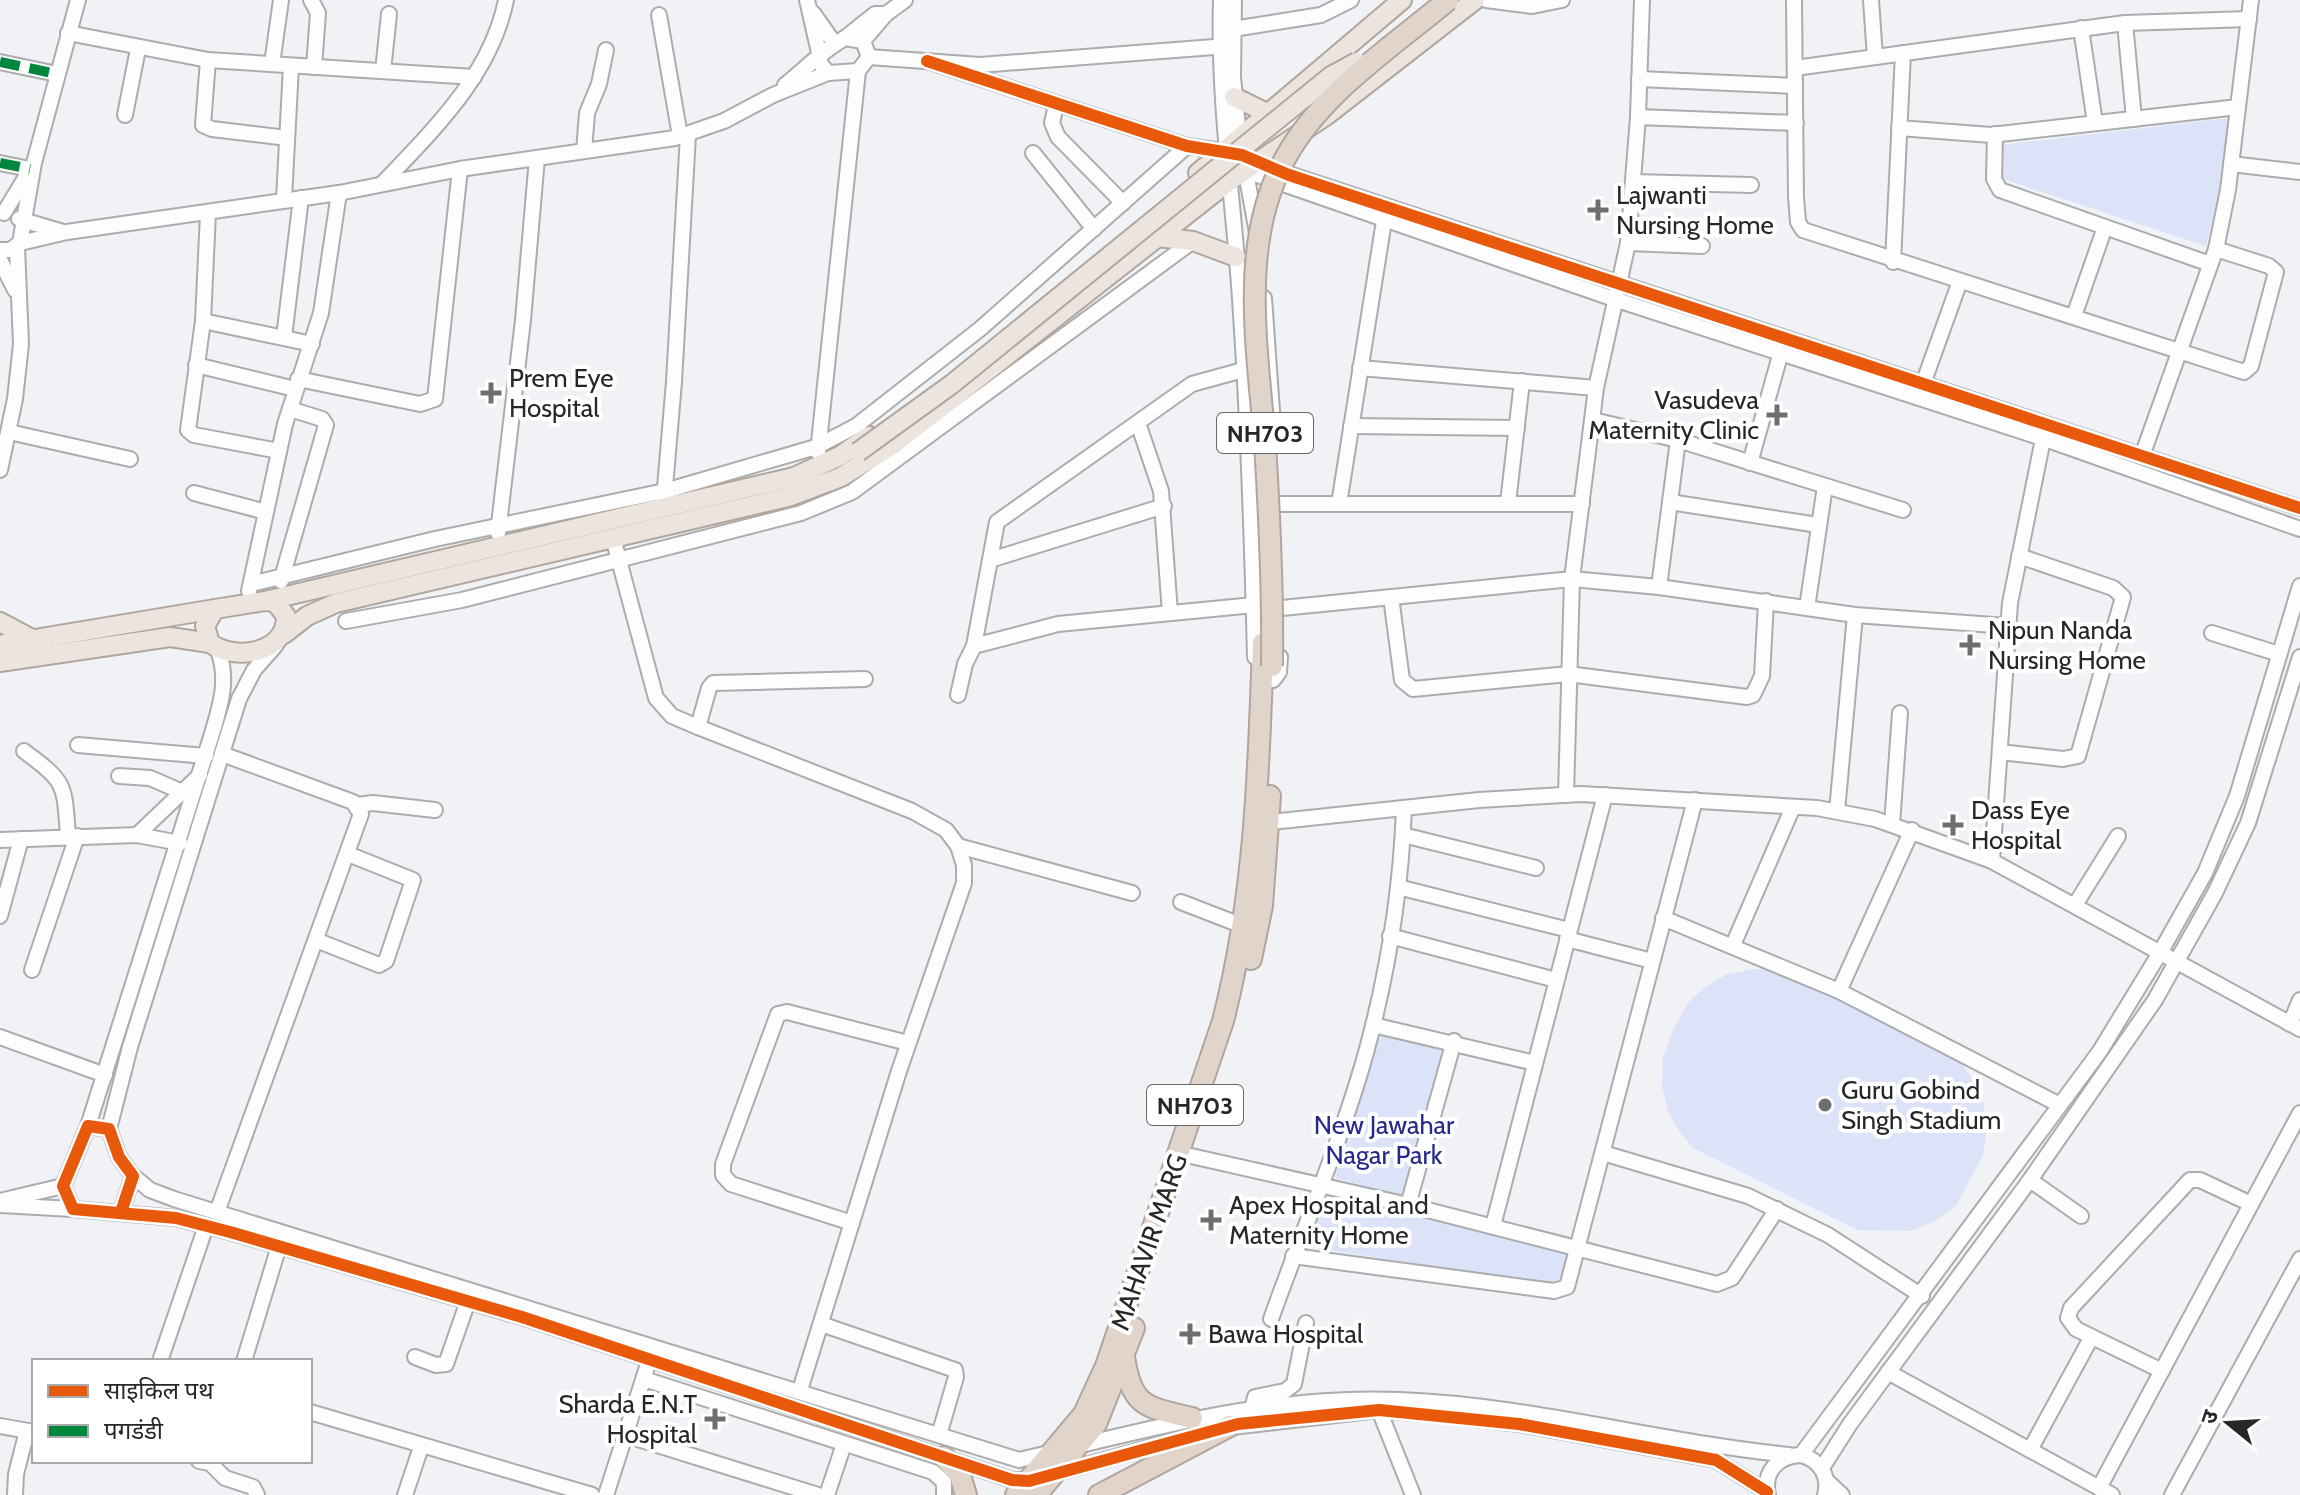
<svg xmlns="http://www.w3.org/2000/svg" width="2300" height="1495" font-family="Cabin,'Noto Sans Devanagari',sans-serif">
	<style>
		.green { fill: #dce2f7 }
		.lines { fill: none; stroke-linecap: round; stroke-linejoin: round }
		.minor-casing { stroke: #abacae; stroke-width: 18 }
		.major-casing { stroke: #b1a69c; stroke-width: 22 }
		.highway-casing { stroke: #b1a69c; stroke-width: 24 }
		.minor { stroke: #fdfdfe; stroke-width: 14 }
		.major { stroke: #ece5df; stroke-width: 18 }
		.highway { stroke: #e1d5cb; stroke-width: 20 }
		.major-bridge-casing { stroke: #b1a69c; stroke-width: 22; stroke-linecap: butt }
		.highway-bridge-casing { stroke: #b1a69c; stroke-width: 24; stroke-linecap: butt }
		.major-bridge { stroke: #ece5df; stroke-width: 18 }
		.highway-bridge { stroke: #e1d5cb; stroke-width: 20 }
		.quiet { stroke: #00873e; stroke-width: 10; stroke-dasharray: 20 10; stroke-linecap: butt }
		.cycleway-casing { stroke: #fff; stroke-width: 17 }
		.cycleway { stroke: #e8590c; stroke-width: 12 }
		.poi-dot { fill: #6d6e71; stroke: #fff; stroke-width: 3 }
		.labels { text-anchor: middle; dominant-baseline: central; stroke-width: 8; stroke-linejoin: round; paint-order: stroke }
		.shield { fill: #fff; stroke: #67686a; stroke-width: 2 }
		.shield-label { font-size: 24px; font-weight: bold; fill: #26272a }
		.poi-label { font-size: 26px; fill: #26272a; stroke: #fff; text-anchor: start }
		.park-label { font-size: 26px; fill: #28298d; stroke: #fff }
		.street-label { font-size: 26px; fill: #26272a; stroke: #fff }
	</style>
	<rect width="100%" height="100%" fill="#f0f2f6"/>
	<g class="green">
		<polygon points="2229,118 2217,203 2206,246 1997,177 1999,145"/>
		<polygon points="1754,969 1780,969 1953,1052 1970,1075 1983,1099 1987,1127 1983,1155 1956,1206 1934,1221 1911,1231 1858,1230 1693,1148 1679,1131 1668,1112 1662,1087 1663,1058 1673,1030 1688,1003 1705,987 1727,974"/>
		<polygon points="1382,1030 1446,1047 1405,1196 1335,1178"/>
		<polygon points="1326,1193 1568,1254 1560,1286 1310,1247"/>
	</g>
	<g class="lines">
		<defs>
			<g id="minor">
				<polyline points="311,0 318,13 314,67"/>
				<path d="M1221,0C1218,97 1232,190 1239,285C1248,409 1252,533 1255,657"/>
				<polyline points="1234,0 1233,77 1240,147"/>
				<polyline points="1486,0 1532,6 1562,0"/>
				<polyline points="1794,0 1796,197 1798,222 1803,230 2244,372 2251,366 2276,272 2269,266 2216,249"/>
				<polyline points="1871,0 1875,57"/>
				<polyline points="813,13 835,44"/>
				<polyline points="659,15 680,136"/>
				<polyline points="2125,23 2134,119"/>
				<polyline points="2081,28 2095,123"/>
				<polyline points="1233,29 1321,15 1351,0"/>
				<polyline points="68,33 208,60 474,77"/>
				<polyline points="845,38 875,14 886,14"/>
				<polyline points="863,41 886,14 905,0"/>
				<polyline points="869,57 980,65 1227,46"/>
				<polyline points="208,60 203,125 212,129 287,138"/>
				<polyline points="927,61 1187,146 1230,152"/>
				<polyline points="0,62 57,74"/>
				<polyline points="272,64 281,0"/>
				<polyline points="1795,68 2125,23 2249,19"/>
				<polyline points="383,71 389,14"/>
				<polyline points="1639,79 1795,86"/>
				<path d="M785,85C805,69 823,50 845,38L863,41L869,57L858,71L828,73L820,63V57L807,0"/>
				<polyline points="1056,105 1052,123 1058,137 1123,203"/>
				<polyline points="125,115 138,49"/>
				<polyline points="1638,117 1796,123"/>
				<polyline points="1899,128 1991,135 2238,107"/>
				<polyline points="1995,134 1994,179 2000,190 2210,264"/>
				<polyline points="584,151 587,113 599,84 606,50"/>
				<polyline points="1033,153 1094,229"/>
				<polyline points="0,163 30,169"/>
				<polyline points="2231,164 2300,172"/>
				<polyline points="1245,167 1257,233"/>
				<polyline points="1271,168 2300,508"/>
				<polyline points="1246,171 1614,299 2042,438 2300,529"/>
				<polyline points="1633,182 1751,185"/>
				<path d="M383,183C433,130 491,75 506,0"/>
				<polyline points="284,199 291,66"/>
				<polyline points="4,213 30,170"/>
				<polyline points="208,213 203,321 188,430 194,435 279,451"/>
				<polyline points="19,219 63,232"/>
				<polyline points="20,243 67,232 339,193 460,169 675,138 724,121 773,95 828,73"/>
				<polyline points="1628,243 1702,246"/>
				<polyline points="0,250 10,250 20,243 34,163 78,0"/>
				<polyline points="0,260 15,290"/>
				<polyline points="1893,262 1903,53"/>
				<polyline points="1264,298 1273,425"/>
				<polyline points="2074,316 2105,227"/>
				<polyline points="203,321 312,344"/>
				<polyline points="284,337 301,198"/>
				<polyline points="196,365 295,389"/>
				<polyline points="1360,368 1596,388"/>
				<polyline points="298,379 420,404 435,399 460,169"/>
				<polyline points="1923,384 1960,281"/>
				<polyline points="1593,420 1678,440 1903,510"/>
				<polyline points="1138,423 1161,491 1170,613"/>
				<polyline points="1351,426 1517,428"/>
				<polyline points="9,432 130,459"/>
				<polyline points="818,452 858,71"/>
				<polyline points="2142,456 2216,249 2228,190 2251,0"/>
				<polyline points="1750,463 1781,352"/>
				<polyline points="0,470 15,399 21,344 17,247"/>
				<polyline points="194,493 266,512"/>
				<polyline points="664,499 674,382 688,135"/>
				<polyline points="1670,502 1818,525"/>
				<polyline points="1508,503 1522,381"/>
				<polyline points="1277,504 1582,504"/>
				<polyline points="1339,504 1384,221"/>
				<polyline points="498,533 523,320 537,158"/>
				<polyline points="613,538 656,698 672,716 698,727 912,811 946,830 958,846 964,865 964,883 899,1071 800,1390"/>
				<polyline points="990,560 1164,506"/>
				<polyline points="281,581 326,425 322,419 290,409"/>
				<polyline points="251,584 435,539 665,491 816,447 856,426 980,329 1187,146"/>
				<polyline points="1659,587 1678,440"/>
				<polyline points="249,591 285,424 321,313 339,193"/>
				<polyline points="1391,597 1402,680 1413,689 1568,674 1747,697 1753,695 1762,676 1766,601"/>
				<polyline points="1282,608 1572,579 1659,587 1855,615 2008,626"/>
				<polyline points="1807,608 1825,486"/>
				<polyline points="346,621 462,600 801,513 852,492 1193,241"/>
				<polyline points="2212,633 2279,654"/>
				<polyline points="974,646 1058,624 1254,605"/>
				<polyline points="1273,680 1279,672 1280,657"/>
				<polyline points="958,695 965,664 974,646 997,522 1192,384 1243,370"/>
				<polyline points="698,727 709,688 713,683 865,679"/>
				<polyline points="78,745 206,756"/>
				<path d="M24,751C67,783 64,784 68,836"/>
				<polyline points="2000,752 2063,759 2078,756 2123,597 2113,588 2019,556"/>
				<polyline points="119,776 150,778 180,791"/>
				<polyline points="1566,795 1572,579 1596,388 1628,243 1638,117 1642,0"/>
				<polyline points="357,805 373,803 435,810"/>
				<polyline points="1837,811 1855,615"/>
				<polyline points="1262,823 1479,800 1581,794 1817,808 1875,819 1992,861 2300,1029"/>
				<polyline points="1892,824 1900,713"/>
				<polyline points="137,835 200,775"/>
				<polyline points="1403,835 1536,868"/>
				<polyline points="0,840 137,835 180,843"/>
				<polyline points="958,846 1132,893"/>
				<polyline points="1992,861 2010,603 2045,429"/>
				<polyline points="1398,887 1569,930"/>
				<polyline points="1181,902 1243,926"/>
				<polyline points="2075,905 2118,836"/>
				<polyline points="0,916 21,839"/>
				<polyline points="1663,918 1839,991 2058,1104"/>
				<polyline points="1390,936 1556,980"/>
				<polyline points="1567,939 1652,961"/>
				<polyline points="316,940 379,965 386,961 413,880 348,854"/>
				<polyline points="1733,945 1793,807"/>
				<polyline points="32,970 77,836"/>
				<polyline points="1839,991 1912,830"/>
				<polyline points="2290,1024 2300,1000"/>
				<polyline points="1373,1025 1535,1063"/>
				<polyline points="0,1037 105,1075"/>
				<path d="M88,1126L211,737C220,706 230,679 217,648"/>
				<polyline points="109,1129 130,1047 239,699 254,670 276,645"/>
				<polyline points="1603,1153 1748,1196 1828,1235 1922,1296"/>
				<polyline points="1191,1156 1408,1205 1717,1284 1732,1278 1777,1209"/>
				<polyline points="133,1176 150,1190 174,1199 1019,1460 1053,1452"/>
				<polyline points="2030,1180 2081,1216"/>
				<polyline points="0,1201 63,1186"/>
				<polyline points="0,1205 73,1209"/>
				<polyline points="1408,1205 1454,1041"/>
				<polyline points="121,1212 133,1176 119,1157 109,1129 88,1126 63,1186 73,1209 176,1218 230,1232 522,1317 1012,1480 1033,1480"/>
				<polyline points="217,1212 361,814 353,802 222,754"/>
				<polyline points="852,1223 731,1184 723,1175 723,1164 778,1014 787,1012 908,1043"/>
				<polyline points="1493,1226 1605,795"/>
				<polyline points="1293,1256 1554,1291 1567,1287 1695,800"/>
				<path d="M1271,1319C1303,1229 1342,1140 1367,1049C1388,971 1401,889 1404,808"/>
				<polyline points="821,1324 955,1370 956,1377 939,1435"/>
				<polyline points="415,1357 436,1365 446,1364 468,1301"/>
				<polyline points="160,1361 206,1226"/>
				<polyline points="244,1361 279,1246"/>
				<polyline points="2162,1371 2076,1329 2068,1318 2071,1308 2190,1180 2200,1180 2251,1204"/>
				<polyline points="1888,1372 2112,1495"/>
				<polyline points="644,1379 933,1472 944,1482 944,1495"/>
				<polyline points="1379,1402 1379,1410 1413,1495"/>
				<polyline points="1253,1406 1255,1397 1285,1391 1294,1384 1306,1323"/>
				<polyline points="310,1412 592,1495"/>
				<polyline points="0,1426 34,1432"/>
				<polyline points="1223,1428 1379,1410 1449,1416 1519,1424 1716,1460 1767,1492"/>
				<polyline points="625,1435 818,1495"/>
				<path d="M1077,1446C1184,1420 1289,1395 1400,1400C1532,1405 1659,1442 1789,1455"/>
				<polyline points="2030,1450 2091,1338"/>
				<polyline points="1801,1455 2100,1051 2161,951 2205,873 2237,796 2300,586"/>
				<polyline points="199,1461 210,1463 225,1478 253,1487 257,1495"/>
				<polyline points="1822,1468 1850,1424 2030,1180 2155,1000 2215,893 2248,823 2300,657"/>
				<polyline points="1053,1474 1203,1433"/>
				<polyline points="1827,1481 1842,1495"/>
				<polyline points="2099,1488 2300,1113"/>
				<polyline points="15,1495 16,1474 27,1431"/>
				<polyline points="405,1495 421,1447"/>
				<polyline points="606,1495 650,1358"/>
				<polyline points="827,1495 844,1444"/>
				<path d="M1768,1495C1763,1471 1778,1456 1801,1455C1820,1460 1830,1476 1825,1495"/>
				<polyline points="2172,1495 2300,1259"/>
			</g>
			<g id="major">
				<polyline points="1234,97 1269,114"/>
				<polyline points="1198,173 1402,0"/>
				<polyline points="1157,237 1193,241 1236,257"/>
				<polyline points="265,601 794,477 840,456 869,436"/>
				<path d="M265,601L275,602L286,616C287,653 235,662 210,643L205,626L215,609Z"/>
				<polyline points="0,622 32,639"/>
				<polyline points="284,634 307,616 336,603 788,497 841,477 894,444 1228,182 1327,115 1475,0"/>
				<polyline points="0,645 215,609"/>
				<polyline points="0,662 170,637 210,643"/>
			</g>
			<g id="highway">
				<polyline points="1251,959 1262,906 1270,796"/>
				<path d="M1124,1357C1132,1408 1146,1407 1192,1418"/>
				<polyline points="944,1457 960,1475 966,1495"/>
				<path d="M1016,1495L1084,1414L1106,1366L1223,1021C1255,897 1259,770 1263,643"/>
				<polyline points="1036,1495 1096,1424 1134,1328"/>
				<polyline points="1099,1495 1230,1426"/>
			</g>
		</defs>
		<use href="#minor" class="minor-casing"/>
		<use href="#major" class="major-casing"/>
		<use href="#highway" class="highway-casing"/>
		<use href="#minor" class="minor"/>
		<use href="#major" class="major"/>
		<use href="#highway" class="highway"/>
		<defs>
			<polyline id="major-bridge" points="858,452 952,384 1331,76 1357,62"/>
			<path id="highway-bridge" d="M1272,666C1273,597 1270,529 1266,460C1260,359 1234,241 1290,150C1327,89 1394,45 1448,0"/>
		</defs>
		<use href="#major-bridge" class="major-bridge-casing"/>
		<use href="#highway-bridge" class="highway-bridge-casing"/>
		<use href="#major-bridge" class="major-bridge"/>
		<use href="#highway-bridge" class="highway-bridge"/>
		<g class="quiet">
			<polyline points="0,62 57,74"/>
			<polyline points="0,163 30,169"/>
		</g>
		<defs>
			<g id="cycleway">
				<polyline points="927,61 1187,146 1242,155 1289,175 2300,508"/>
				<polyline points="121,1212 133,1176 119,1157 109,1129 88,1126 63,1186 73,1209 176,1218 230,1232 522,1317 1012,1480 1029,1481 1238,1424 1379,1410 1519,1424 1716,1460 1767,1492"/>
			</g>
		</defs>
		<use href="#cycleway" class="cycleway-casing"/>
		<use href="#cycleway" class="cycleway"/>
	</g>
	<g class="poi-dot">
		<path d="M1594 198h8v8h8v8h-8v8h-8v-8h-8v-8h8z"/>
		<path d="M487 381h8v8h8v8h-8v8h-8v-8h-8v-8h8z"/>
		<path d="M1773 403h8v8h8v8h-8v8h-8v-8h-8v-8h8z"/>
		<path d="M1966 633h8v8h8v8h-8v8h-8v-8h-8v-8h8z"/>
		<path d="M1949 813h8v8h8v8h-8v8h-8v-8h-8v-8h8z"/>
		<circle cx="1825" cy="1105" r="8"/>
		<path d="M1207 1208h8v8h8v8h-8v8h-8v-8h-8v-8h8z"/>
		<path d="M1186 1322h8v8h8v8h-8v8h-8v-8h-8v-8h8z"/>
		<path d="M711 1407h8v8h8v8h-8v8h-8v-8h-8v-8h8z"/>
	</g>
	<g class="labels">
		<g class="shield">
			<rect x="1217" y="413" width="96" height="40" rx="6"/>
			<rect x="1147" y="1085" width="96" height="40" rx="6"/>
		</g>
		<g class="shield-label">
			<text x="1265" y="433">NH703</text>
			<text x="1195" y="1105">NH703</text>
		</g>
		<g class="poi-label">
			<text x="1616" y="195">Lajwanti<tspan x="1616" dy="30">Nursing Home</tspan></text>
			<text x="509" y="378">Prem Eye<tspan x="509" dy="30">Hospital</tspan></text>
			<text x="1759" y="400" text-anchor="end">Vasudeva<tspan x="1759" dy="30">Maternity Clinic</tspan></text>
			<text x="1988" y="630">Nipun Nanda<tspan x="1988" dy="30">Nursing Home</tspan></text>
			<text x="1971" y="810">Dass Eye<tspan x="1971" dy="30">Hospital</tspan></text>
			<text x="1841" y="1090">Guru Gobind<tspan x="1841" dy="30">Singh Stadium</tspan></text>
			<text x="1229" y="1205">Apex Hospital and<tspan x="1229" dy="30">Maternity Home</tspan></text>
			<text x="1208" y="1334">Bawa Hospital</text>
			<text x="697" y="1404" text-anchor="end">Sharda E.N.T<tspan x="697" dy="30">Hospital</tspan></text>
		</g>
		<g class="park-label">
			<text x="1384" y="1125">New Jawahar<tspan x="1384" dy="30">Nagar Park</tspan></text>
		</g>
		<g class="street-label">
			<text transform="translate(1149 1242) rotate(-71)">MAHAVIR MARG</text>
		</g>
	</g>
	<rect x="32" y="1359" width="280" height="104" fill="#ffffff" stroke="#a8a9aa" stroke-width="2"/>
	<rect x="48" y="1385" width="40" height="12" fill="#e8590c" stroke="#a8a9aa" stroke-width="2"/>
	<text x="104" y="1399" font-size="24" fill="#26272a">साइकिल पथ</text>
	<rect x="48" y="1425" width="40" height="12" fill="#00873e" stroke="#a8a9aa" stroke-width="2"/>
	<text x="104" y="1439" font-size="24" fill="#26272a">पगडंडी</text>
	<g transform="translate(2228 1423) rotate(288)" stroke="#ffffff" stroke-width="6" paint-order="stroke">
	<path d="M0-6L14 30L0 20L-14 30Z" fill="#26272a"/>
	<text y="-12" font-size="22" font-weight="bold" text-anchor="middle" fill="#26272a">उ</text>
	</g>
</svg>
